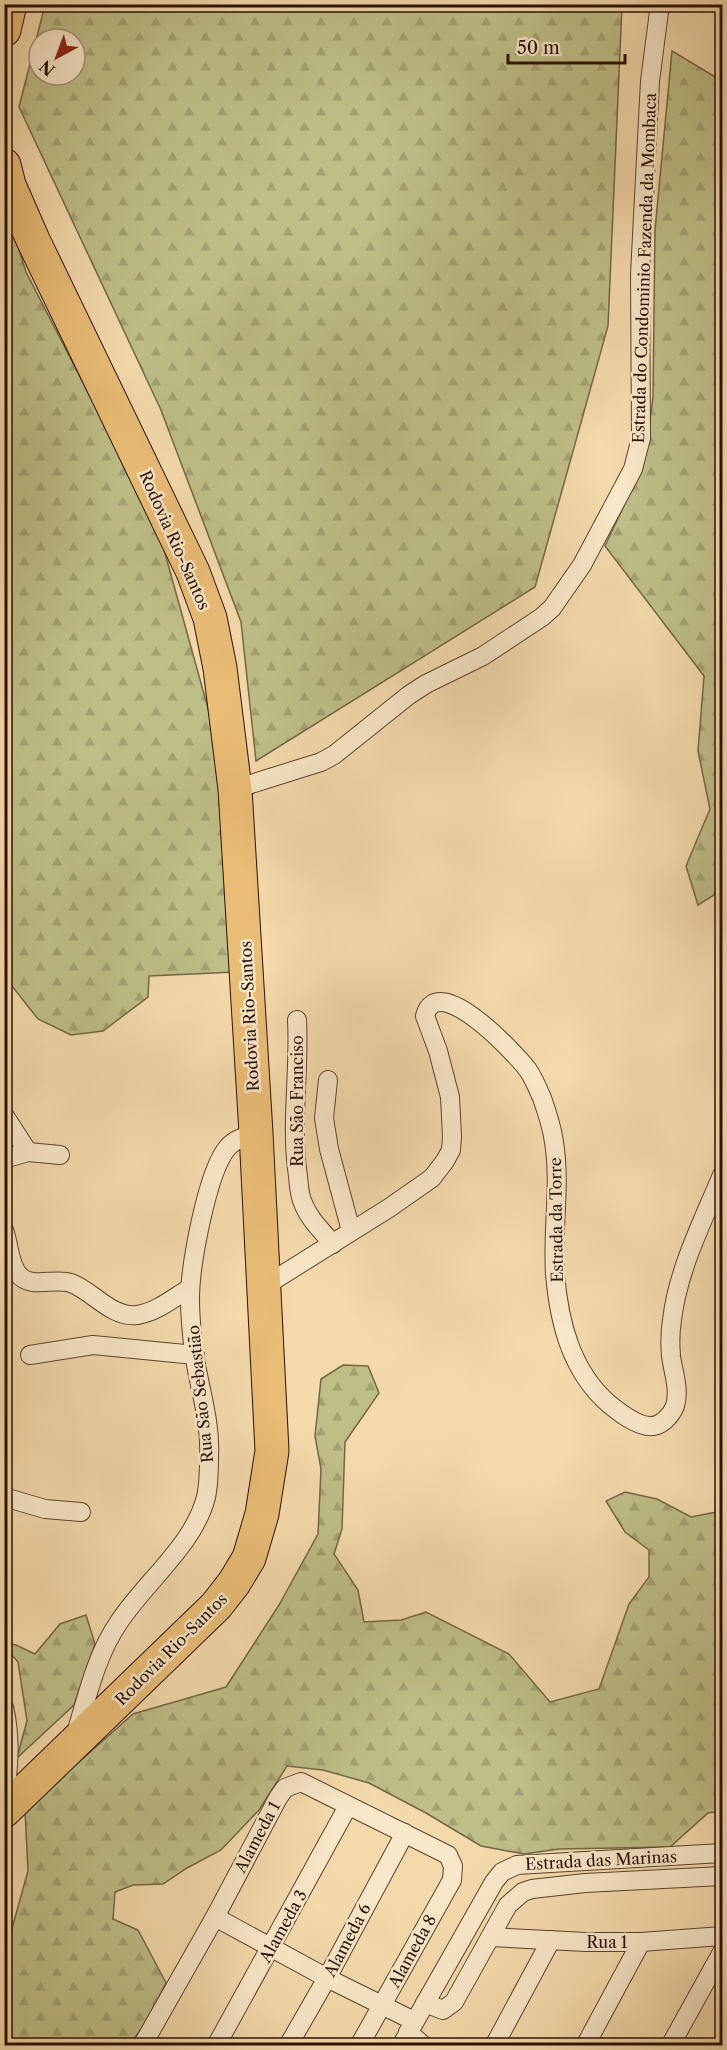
<svg xmlns="http://www.w3.org/2000/svg" width="727" height="2050" font-family="'Libre Caslon Text',serif">
	<style>
		.forest { fill: url(#forest-firs); stroke: #746746; stroke-width: 1.5; fill-rule: evenodd }
		.lines { fill: none; stroke-linecap: round; stroke-linejoin: round }
		.street-casing { stroke: #5c422f; stroke-width: 20 }
		.highway-casing { stroke: #2a1006; stroke-width: 35 }
		.street { stroke: #f8e7c8; stroke-width: 18 }
		.highway { stroke: #eabd76; stroke-width: 33 }
		.labels { text-anchor: middle; dominant-baseline: central; stroke-width: 5; stroke-linejoin: round; paint-order: stroke }
		.street-label { font-size: 16px; fill: #2a1006; stroke: #f8e7c8 }
	</style>
	<defs>
		<pattern id="forest-firs" width="22" height="20" patternUnits="userSpaceOnUse" patternTransform="scale(1.5)"><rect width="22" height="20" fill="#bebe87"/><path d="M5 1l3.5 6h-7zM16 11l3.5 6h-7z" fill="#a3a273"/></pattern>
	</defs>
	<rect width="100%" height="100%" fill="#f4daab"/>
	<filter id="stains"><feTurbulence type="fractalNoise" baseFrequency=".00333" numOctaves="4"/><feColorMatrix values="0 0 0 0 .2 0 0 0 0 .09 0 0 0 0 .02 0 0 0 .5 -.17"/></filter>
	<radialGradient id="worn" r=".72"><stop offset=".6" stop-color="#630" stop-opacity="0"/><stop offset="1" stop-color="#630" stop-opacity=".3"/></radialGradient>
	<g class="forest">
		<path d="M45,5H622L608,326L535,587L256,761L241,622L161,410L19,107ZM39,39H75V75H39Z"/>
		<polygon points="672,51 722,81 722,890 698,905 686,866 710,809 698,751 704,676 605,546 635,482 647,441 653,397 655,230"/>
		<polygon points="4,201 26,272 158,528 217,741 235,972 149,976 148,997 103,1031 71,1035 38,1019 12,986 5,987"/>
		<polygon points="343,1365 368,1366 379,1393 345,1442 342,1529 334,1554 358,1590 364,1622 401,1620 426,1612 509,1654 550,1702 599,1689 629,1604 649,1577 649,1550 625,1532 606,1501 625,1492 657,1499 691,1517 722,1511 722,1811 708,1813 670,1847 559,1849 524,1854 481,1846 426,1813 369,1783 323,1770 287,1766 259,1810 221,1850 187,1868 163,1884 133,1885 115,1892 113,1919 138,1930 166,1983 145,2023 130,2045 5,2045 4,1957 28,1871 25,1810 133,1714 226,1687 279,1605 318,1534 321,1469 315,1436 321,1379"/>
		<polygon points="86,1615 95,1644 74,1705 17,1758 27,1721 18,1662 5,1647 4,1643 16,1645 35,1654 60,1624"/>
	</g>
	<g class="lines">
		<defs>
			<g id="street">
				<polyline points="235,789 321,762 334,755 409,695 426,684 483,656 542,617 552,608 582,565 633,469 641,438 640,274 650,81 660,4"/>
				<path d="M297,1020C300,1072 290,1124 298,1176C299,1185 299,1195 303,1203C309,1219 322,1231 333,1244"/>
				<polyline points="328,1080 324,1118 329,1149 351,1231"/>
				<polyline points="4,1115 28,1152"/>
				<polyline points="4,1159 28,1152 60,1155"/>
				<path d="M4,1230C9,1243 9,1263 18,1274C31,1290 54,1277 71,1283C93,1291 111,1318 137,1315C157,1312 173,1298 190,1288"/>
				<path d="M263,1287L389,1208L432,1178L445,1161L451,1150L452,1137L450,1097L438,1051L425,1016C437,969 516,1054 528,1070C533,1077 538,1089 542,1098C547,1112 552,1128 554,1142C561,1186 552,1230 555,1274C559,1322 571,1371 609,1404C620,1413 634,1424 648,1426C660,1428 671,1416 675,1406C680,1389 673,1372 671,1356C670,1344 670,1332 672,1320C678,1269 703,1221 722,1175"/>
				<polyline points="30,1355 93,1345 195,1355"/>
				<polyline points="4,1497 45,1509 81,1512"/>
				<path d="M4,1707C12,1742 8,1770 4,1806"/>
				<path d="M75,1736C87,1698 96,1655 119,1622C146,1581 194,1545 206,1497C209,1484 209,1469 209,1456C211,1422 199,1387 194,1353C192,1336 190,1317 190,1299C190,1266 207,1171 228,1147C235,1139 246,1136 256,1133"/>
				<polyline points="215,1917 327,1978 414,2021"/>
				<polyline points="491,1937 586,1942 641,1942 722,1936"/>
				<polyline points="425,2003 443,2010 454,2002 508,1905 523,1892 532,1889 585,1883 722,1876"/>
				<polyline points="408,2032 424,2046"/>
				<polyline points="142,2046 215,1917 278,1798 285,1788 301,1782 448,1855 453,1866 452,1880 359,2046"/>
				<polyline points="216,2046 348,1806"/>
				<polyline points="288,2046 327,1978 405,1833"/>
				<polyline points="401,2046 494,1882 502,1872 517,1865 722,1853"/>
				<polyline points="494,2046 551,1940"/>
				<polyline points="585,2046 641,1942"/>
				<polyline points="670,2046 722,1952"/>
			</g>
			<g id="highway">
				<polyline points="4,30 10,4"/>
				<polyline points="4,165 9,185 33,240 193,572 210,618 220,668 235,789 256,1133 272,1451 262,1514 249,1558 234,1583 216,1606 4,1811"/>
			</g>
		</defs>
		<use href="#street" class="street-casing"/>
		<use href="#highway" class="highway-casing"/>
		<use href="#street" class="street"/>
		<use href="#highway" class="highway"/>
	</g>
	<g class="labels">
		<g class="street-label">
			<text transform="translate(644 268) rotate(-88)">Estrada do Condominio Fazenda da Mombaca</text>
			<text transform="translate(175 540) rotate(66)">Rodovia Rio-Santos</text>
			<text transform="translate(249 1016) rotate(-93)">Rodovia Rio-Santos</text>
			<text transform="translate(297 1101) rotate(-90)">Rua São Franciso</text>
			<text transform="translate(556 1220) rotate(-91)">Estrada da Torre</text>
			<text transform="translate(200 1394) rotate(-96)">Rua São Sebastião</text>
			<text transform="translate(171 1649) rotate(-45)">Rodovia Rio-Santos</text>
			<text transform="translate(257 1837) rotate(-62)">Alameda 1</text>
			<text transform="translate(601 1860) rotate(-3)">Estrada das Marinas</text>
			<text transform="translate(283 1926) rotate(-61)">Alameda 3</text>
			<text transform="translate(347 1940) rotate(-62)">Alameda 6</text>
			<text x="607" y="1942">Rua 1</text>
			<text transform="translate(412 1951) rotate(-61)">Alameda 8</text>
		</g>
	</g>
	<rect width="727" height="2050" fill="none" stroke="#f4daab" stroke-width="24"/>
	<rect x="6" y="6" width="715" height="2038" fill="none" stroke="#2a1006" stroke-width="3"/>
	<rect x="12" y="12" width="703" height="2026" fill="none" stroke="#2a1006" stroke-width="1.5"/>
	<g transform="translate(57 57) rotate(221)"><circle r="28" fill="#f8e7c8" stroke="#a6917a" stroke-width="1.5"/>
	<path d="M0-4.5L10 22L0 15L-10 22Z" fill="#8f2418"/>
	<text y="-9" font-size="16" font-weight="bold" text-anchor="middle" fill="#2a1006">N</text>
	</g>
	<path d="M508 54v9h117v-9" fill="none" stroke="#2a1006" stroke-width="3"/>
	<text x="517" y="54" font-size="18" fill="#2a1006" stroke="#f8e7c8" stroke-width="4.5" paint-order="stroke">50 m</text>
	<rect width="100%" height="100%" filter="url(#stains)"/>
	<rect width="100%" height="100%" fill="url(#worn)"/>
</svg>
